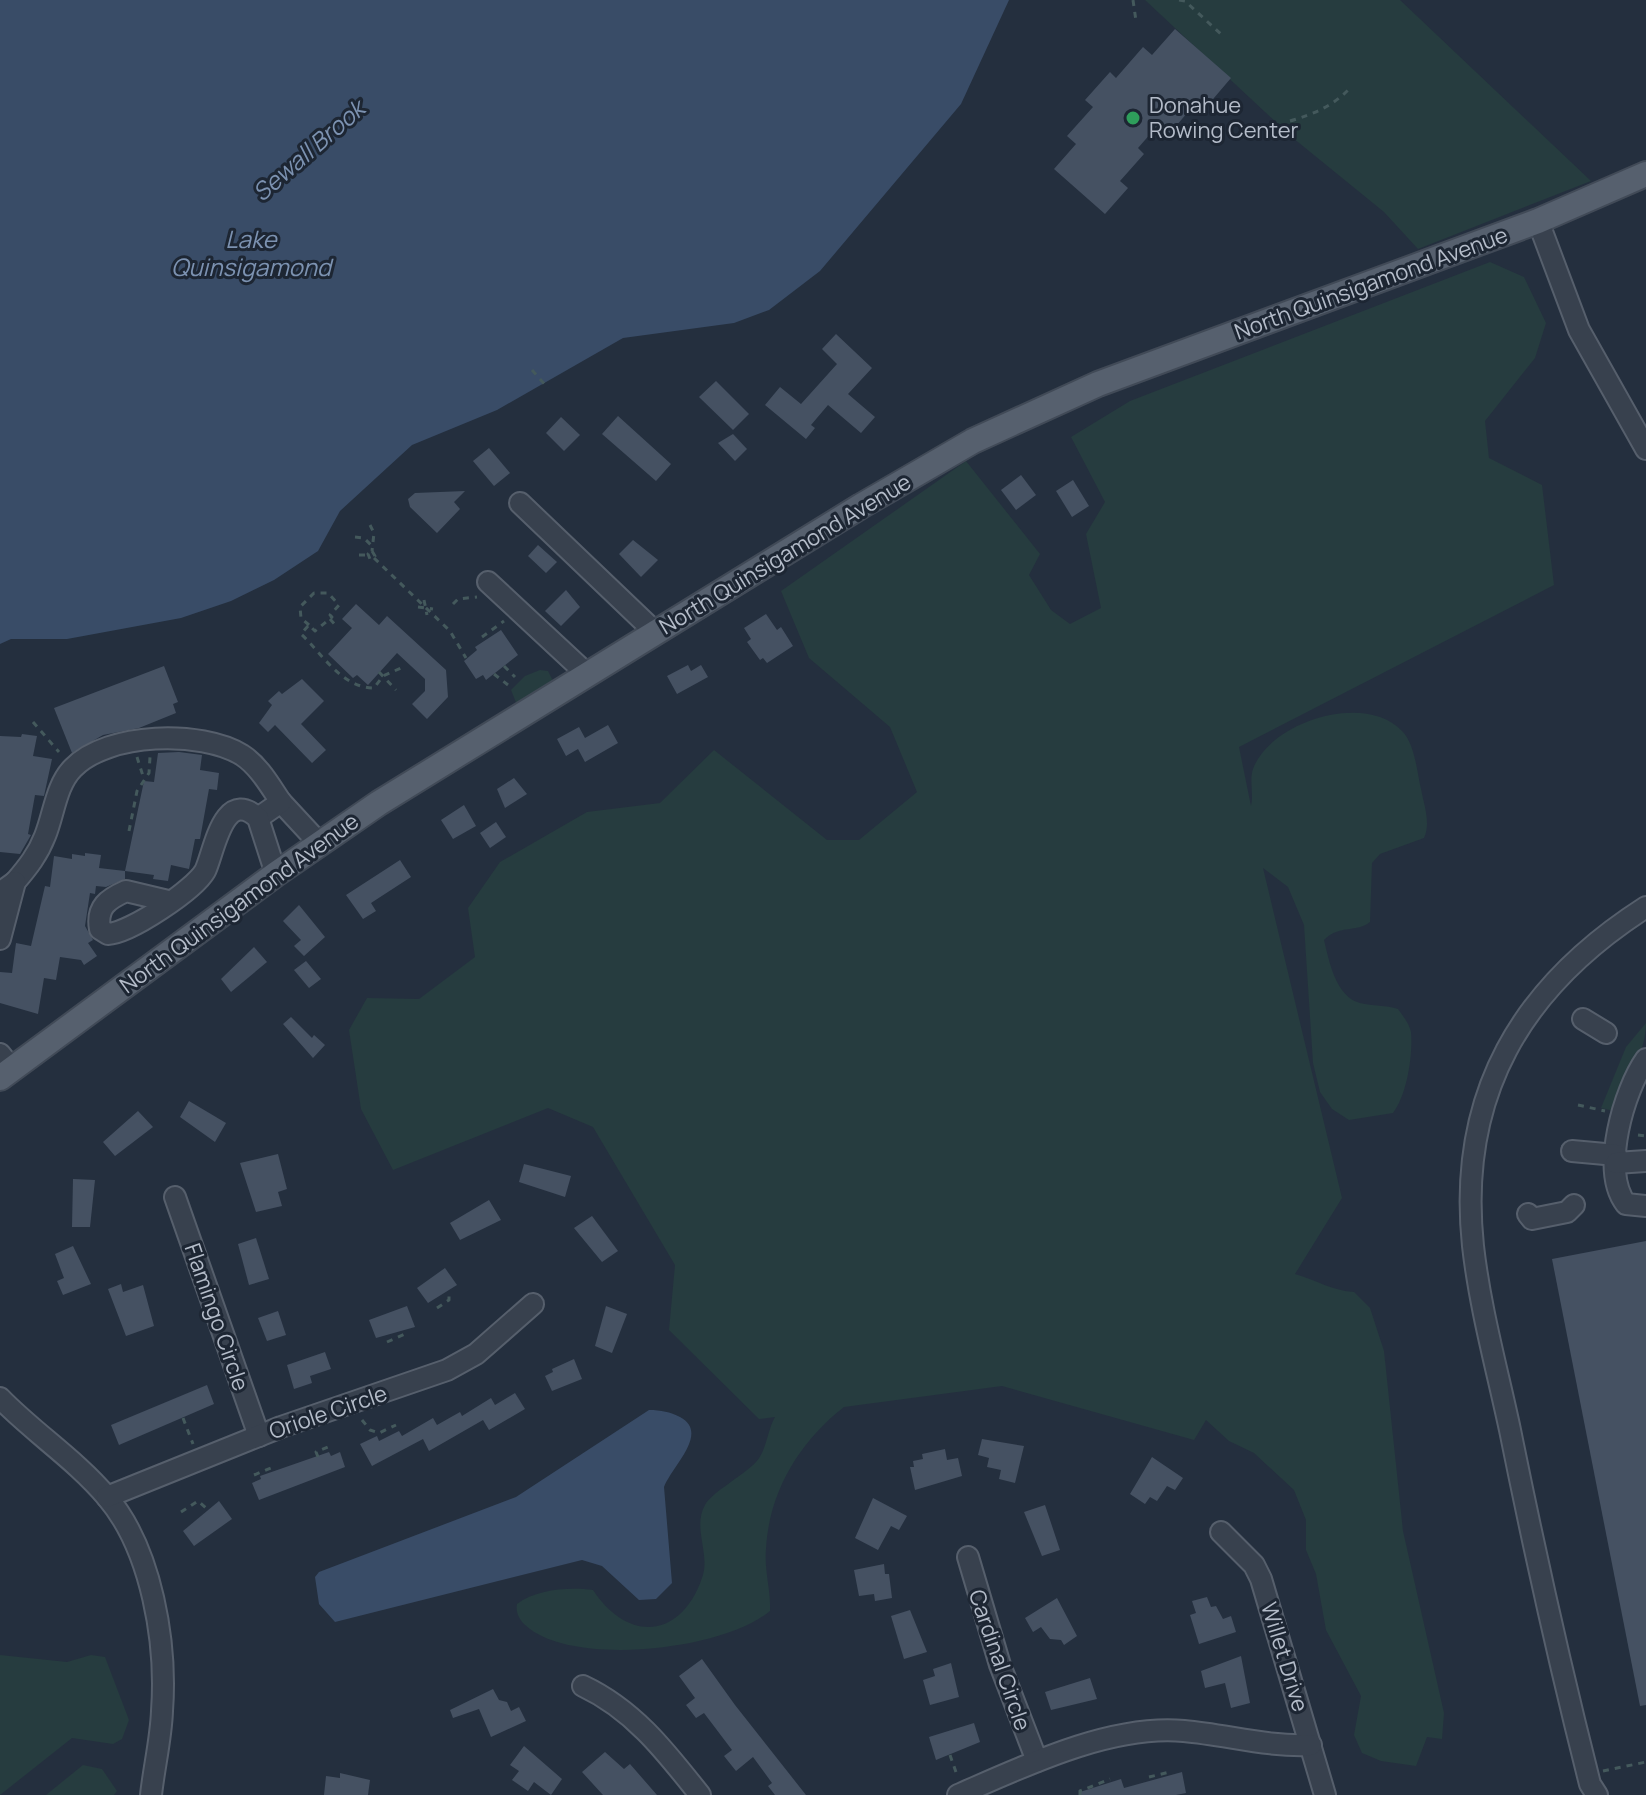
<svg xmlns="http://www.w3.org/2000/svg" width="1646" height="1795" font-family="Manrope,sans-serif">
	<style>
		.green { fill: #263c3f }
		.water { fill: #394c67 }
		.building { fill: #455162 }
		.lines { fill: none; stroke-linecap: round; stroke-linejoin: round }
		.minor-casing { stroke: #565f6c; stroke-width: 24 }
		.major-casing { stroke: #414a57; stroke-width: 28 }
		.path { stroke: #44595c; stroke-width: 3; stroke-dasharray: 6 6; stroke-linecap: butt }
		.minor { stroke: #38414e; stroke-width: 20 }
		.major { stroke: #56606e; stroke-width: 24 }
		.leisure-dot { fill: #2e9e5b; stroke: #1d2633; stroke-width: 3 }
		.labels { text-anchor: middle; dominant-baseline: central; stroke-width: 6; stroke-linejoin: round; paint-order: stroke }
		.poi-label { font-size: 22px; fill: #b4bcc9; stroke: #1d2633; text-anchor: start }
		.street-label { font-size: 22px; fill: #b4bcc9; stroke: #1d2633 }
		.water-label { font-size: 24px; font-style: italic; fill: #7c92b1; stroke: #1d2633 }
	</style>
	<rect width="100%" height="100%" fill="#242f3e"/>
	<g class="green">
		<polygon points="1145,0 1400,0 1591,181 1418,249 1384,212 1293,138"/>
		<path d="M1490,262L1524,277L1546,323L1535,358L1485,421L1489,458L1542,485L1554,585L1239,747L1251,806C1254,794 1249,781 1253,769C1269,723 1364,691 1402,731C1415,744 1417,772 1421,789C1424,805 1431,823 1424,838L1380,854L1372,863L1370,922C1357,933 1340,924 1324,940C1329,961 1336,997 1360,1003C1373,1006 1386,1005 1398,1009C1403,1016 1409,1023 1411,1032C1413,1055 1407,1095 1393,1113L1349,1120L1332,1109L1320,1092L1313,1063L1304,925L1288,887L1263,868L1342,1198L1295,1274C1316,1280 1333,1291 1354,1292L1370,1308L1384,1351L1403,1531L1444,1713L1442,1739L1427,1737L1416,1766L1381,1761L1362,1753L1354,1735L1361,1696L1326,1630L1316,1574L1306,1550V1520L1294,1490L1254,1453L1229,1441L1206,1420L1194,1440L1002,1386L844,1407C799,1442 769,1492 766,1549C764,1570 771,1590 770,1611C724,1650 579,1666 530,1629C521,1623 515,1614 517,1604C537,1589 569,1587 593,1590C628,1643 681,1639 702,1578C711,1554 692,1528 705,1505C712,1492 743,1476 756,1462C767,1450 767,1431 775,1417L759,1419L669,1330L675,1265L593,1127L548,1108L393,1170L361,1109L349,1030L367,998L419,999L475,957L468,908L500,862L587,812L660,803L714,750L827,840H859L917,792L890,727L809,658L781,591L966,461L1040,554L1029,575L1051,610L1070,624L1101,608L1086,534L1105,502L1071,437L1130,401Z"/>
		<polygon points="540,670 548,671 554,683 517,705 511,690 525,676"/>
		<path d="M1646,1023C1646,1053 1626,1082 1614,1111L1601,1108L1626,1047Z"/>
		<polygon points="0,1655 67,1662 91,1655 105,1657 129,1720 122,1739 113,1744 72,1738 0,1795"/>
		<polygon points="83,1765 102,1769 117,1791 114,1795 46,1795"/>
	</g>
	<g class="water">
		<polygon points="0,0 1009,0 961,104 820,271 769,310 734,323 623,338 497,410 412,445 340,511 318,551 274,580 231,601 181,618 67,639 11,639 0,644"/>
		<path d="M649,1410C661,1410 670,1412 680,1417C710,1433 672,1466 664,1487L672,1583L656,1599L639,1600L602,1566L582,1560L335,1622L319,1604L315,1577L319,1572L516,1497Z"/>
	</g>
	<g class="building">
		<polygon points="1175,29 1231,78 1202,112 1194,105 1170,133 1159,124 1138,148 1144,154 1120,181 1128,188 1105,214 1054,169 1076,144 1067,136 1093,107 1085,100 1110,72 1116,78 1143,47 1152,55"/>
		<polygon points="836,334 872,368 848,394 875,417 861,433 828,405 811,425 815,428 806,439 765,405 780,387 801,404 837,364 822,349"/>
		<polygon points="716,381 749,414 733,430 699,397"/>
		<polygon points="618,416 671,464 656,481 602,434"/>
		<polygon points="561,417 580,435 564,451 546,433"/>
		<polygon points="733,434 747,449 735,461 718,443"/>
		<polygon points="489,448 510,473 494,486 473,461"/>
		<polygon points="1021,475 1036,495 1016,510 1001,490"/>
		<polygon points="1073,480 1089,506 1072,517 1056,491"/>
		<polygon points="465,491 454,502 460,509 437,533 410,507 408,499 415,493"/>
		<polygon points="633,540 658,560 641,577 619,554"/>
		<polygon points="538,545 557,562 546,573 528,556"/>
		<polygon points="566,590 580,607 561,626 545,611"/>
		<polygon points="356,604 379,625 387,616 446,670 448,697 427,719 412,704 425,691 425,679 397,653 368,685 357,675 353,678 328,654 352,628 342,619"/>
		<polygon points="766,614 777,630 781,627 793,646 767,663 763,658 760,660 747,642 751,639 744,628"/>
		<polygon points="501,630 518,655 486,680 483,675 476,679 464,661 477,650 475,647"/>
		<polygon points="688,665 691,671 701,665 708,677 677,694 667,676"/>
		<polygon points="164,666 178,702 173,704 176,713 139,728 103,735 72,753 54,708"/>
		<polygon points="302,679 324,701 301,724 326,750 312,763 275,725 268,732 259,723 272,705 268,701 279,691 282,694"/>
		<polygon points="608,725 618,743 585,762 578,749 566,756 557,739 579,727 585,738"/>
		<polygon points="22,734 37,736 33,756 52,759 44,796 35,795 28,834 31,835 20,854 0,852 0,736 21,737"/>
		<polygon points="179,752 202,755 200,770 219,773 217,790 209,789 200,839 195,839 189,869 171,865 168,881 153,879 154,875 125,871 144,781 154,782 158,753"/>
		<polygon points="514,778 527,794 505,808 497,789"/>
		<polygon points="464,805 476,826 453,839 441,820"/>
		<polygon points="496,822 506,837 490,848 480,833"/>
		<polygon points="85,853 101,855 99,868 125,871 125,879 106,887 96,886 95,894 90,893 85,926 93,940 88,943 97,956 84,965 81,960 60,957 56,980 44,978 38,1014 0,1003 0,972 12,973 16,943 31,946 45,886 50,887 54,856 72,859 72,854 85,856"/>
		<polygon points="400,860 411,877 371,903 376,911 363,919 346,895"/>
		<polygon points="299,905 325,937 304,956 294,946 301,940 283,921"/>
		<polygon points="254,947 267,962 231,992 221,979"/>
		<polygon points="306,961 321,979 309,988 294,970"/>
		<polygon points="291,1017 312,1038 314,1035 325,1045 313,1058 283,1024"/>
		<polygon points="189,1101 226,1123 215,1142 180,1117"/>
		<polygon points="138,1111 153,1127 115,1156 103,1142"/>
		<polygon points="278,1154 287,1189 278,1192 282,1206 256,1212 240,1163"/>
		<polygon points="524,1164 571,1176 565,1197 519,1182"/>
		<polygon points="73,1179 95,1180 90,1227 72,1227"/>
		<polygon points="489,1200 501,1220 460,1240 450,1223"/>
		<polygon points="592,1216 618,1251 602,1262 574,1228"/>
		<polygon points="256,1238 269,1279 249,1285 238,1244"/>
		<polygon points="1646,1241 1646,1705 1640,1706 1552,1259"/>
		<polygon points="73,1246 91,1284 63,1295 57,1281 64,1278 55,1254"/>
		<polygon points="445,1268 457,1285 428,1303 417,1288"/>
		<polygon points="121,1284 123,1292 143,1285 154,1326 126,1336 108,1289"/>
		<polygon points="407,1306 415,1327 376,1338 369,1320"/>
		<polygon points="606,1306 627,1314 612,1353 595,1346"/>
		<polygon points="278,1311 286,1335 267,1341 258,1318"/>
		<polygon points="325,1352 331,1369 310,1376 312,1383 294,1389 287,1365"/>
		<polygon points="574,1359 582,1379 552,1391 545,1376 553,1372 552,1369"/>
		<polygon points="207,1385 214,1404 119,1445 111,1425"/>
		<polygon points="515,1393 525,1409 489,1430 483,1420 429,1451 423,1439 372,1466 360,1444 377,1436 379,1441 399,1431 402,1436 433,1418 437,1425 460,1412 462,1416 491,1398 495,1405"/>
		<polygon points="982,1439 1024,1446 1015,1483 999,1479 1001,1470 987,1467 989,1458 978,1455"/>
		<polygon points="945,1449 947,1460 958,1458 962,1476 915,1490 910,1467 914,1467 913,1461 923,1459 922,1454"/>
		<polygon points="329,1452 331,1456 340,1452 345,1467 259,1500 252,1483 261,1479 260,1476"/>
		<polygon points="1152,1457 1183,1478 1175,1490 1167,1486 1157,1501 1150,1497 1145,1504 1130,1494"/>
		<polygon points="873,1498 907,1516 899,1530 891,1526 878,1550 855,1538"/>
		<polygon points="219,1501 232,1519 194,1546 183,1531"/>
		<polygon points="1045,1505 1060,1550 1042,1556 1024,1512"/>
		<polygon points="884,1564 885,1574 889,1574 892,1598 875,1601 874,1594 859,1596 854,1570"/>
		<polygon points="1207,1597 1211,1607 1216,1606 1223,1619 1231,1616 1236,1632 1199,1644 1190,1615 1196,1613 1192,1601"/>
		<polygon points="1057,1598 1077,1636 1064,1645 1061,1640 1050,1639 1041,1627 1033,1632 1025,1618"/>
		<polygon points="910,1610 927,1652 904,1659 891,1616"/>
		<polygon points="1241,1656 1250,1703 1231,1708 1225,1683 1205,1688 1201,1671"/>
		<polygon points="702,1659 735,1705 806,1795 775,1795 768,1786 772,1783 753,1757 736,1771 724,1756 732,1750 704,1713 696,1718 686,1705 695,1698 679,1676"/>
		<polygon points="951,1663 959,1697 930,1705 923,1680 935,1676 933,1669"/>
		<polygon points="1090,1678 1097,1699 1051,1710 1045,1692"/>
		<polygon points="493,1689 499,1700 507,1702 511,1711 519,1707 526,1721 491,1737 479,1709 453,1718 450,1710"/>
		<polygon points="974,1723 980,1742 936,1760 929,1737"/>
		<polygon points="524,1746 562,1779 551,1795 534,1782 528,1791 512,1780 519,1771 510,1765"/>
		<polygon points="605,1752 624,1769 630,1764 657,1795 603,1795 582,1772"/>
		<polygon points="1182,1772 1186,1793 1176,1795 1080,1795 1080,1792 1121,1779 1124,1788"/>
		<polygon points="340,1773 370,1780 368,1795 324,1795 326,1776 340,1778"/>
	</g>
	<g class="lines">
		<defs>
			<g id="minor">
				<polyline points="1538,221 1579,330 1646,449"/>
				<polyline points="520,503 655,632"/>
				<polyline points="488,582 588,675"/>
				<polyline points="281,802 319,843"/>
				<path d="M15,882C28,867 38,854 45,836C54,814 56,785 73,768C108,732 201,730 242,755C259,766 270,786 281,802L258,818"/>
				<polyline points="0,893 15,882 0,939"/>
				<path d="M168,901L126,891C108,899 96,907 100,929L108,934C130,933 194,890 205,871C214,853 223,786 258,818L276,874"/>
				<polyline points="1583,1019 1606,1033"/>
				<polyline points="0,1054 12,1069"/>
				<path d="M1646,1059C1624,1090 1600,1171 1626,1204L1646,1206"/>
				<polyline points="1572,1151 1616,1155"/>
				<polyline points="1616,1163 1646,1161"/>
				<polyline points="175,1197 259,1436"/>
				<polyline points="1528,1214 1532,1219 1567,1212 1574,1205"/>
				<path d="M0,1398C34,1433 76,1460 107,1497C152,1550 167,1643 162,1711C161,1739 154,1767 151,1795"/>
				<polyline points="107,1497 281,1427 447,1370 476,1354 533,1304"/>
				<polyline points="1221,1532 1254,1565 1261,1579 1325,1795"/>
				<polyline points="968,1557 1000,1665 1037,1761"/>
				<path d="M583,1686C634,1710 666,1752 700,1795"/>
				<path d="M958,1795C1024,1766 1111,1724 1184,1731C1228,1735 1267,1747 1311,1745"/>
				<path d="M1597,1795L1590,1784C1560,1666 1534,1549 1510,1430C1497,1369 1480,1308 1473,1246C1457,1095 1521,987 1646,907"/>
			</g>
			<polyline id="major" points="0,1078 276,874 379,803 861,506 973,441 1098,384 1538,221 1646,174"/>
		</defs>
		<use href="#minor" class="minor-casing"/>
		<use href="#major" class="major-casing"/>
		<g class="path">
			<polyline points="1133,0 1136,21"/>
			<polyline points="1179,0 1185,1 1223,36"/>
			<path d="M1290,121C1314,114 1333,106 1350,88"/>
			<polyline points="532,370 548,388"/>
			<polyline points="370,525 374,533 372,551"/>
			<polyline points="355,537 364,538 371,545"/>
			<polygon points="372,551 375,556 370,559 368,554"/>
			<polyline points="359,555 368,555"/>
			<polyline points="374,558 450,631 466,658"/>
			<polyline points="424,600 427,615"/>
			<polyline points="453,604 458,599 477,597"/>
			<polyline points="418,607 433,609"/>
			<polyline points="330,619 338,628"/>
			<path d="M309,625L301,618L300,607L314,593H328L339,605L330,615L332,617L315,631L309,625L301,634C321,652 341,688 374,688L383,676L401,668"/>
			<polyline points="482,637 504,621"/>
			<polyline points="504,666 515,677"/>
			<polyline points="379,672 396,690"/>
			<polyline points="494,674 508,685"/>
			<polyline points="33,722 59,752"/>
			<polyline points="137,757 143,776"/>
			<polyline points="129,831 137,791 149,773 150,757"/>
			<polyline points="1578,1105 1605,1111"/>
			<polyline points="1638,1135 1646,1136"/>
			<polyline points="437,1308 449,1300 449,1293"/>
			<polyline points="387,1342 405,1334"/>
			<polyline points="183,1418 193,1444"/>
			<polyline points="362,1420 370,1430 379,1433 396,1425"/>
			<polyline points="318,1457 316,1452 333,1445"/>
			<polyline points="254,1475 271,1468"/>
			<polyline points="181,1512 198,1501 207,1509"/>
			<polyline points="950,1755 957,1775"/>
			<polyline points="1603,1771 1646,1762"/>
			<polyline points="1149,1777 1170,1772"/>
			<polyline points="1080,1795 1080,1791 1110,1779"/>
		</g>
		<use href="#minor" class="minor"/>
		<use href="#major" class="major"/>
	</g>
	<circle class="leisure-dot" cx="1133" cy="118" r="8"/>
	<g class="labels">
		<g class="poi-label">
			<text x="1149" y="105">Donahue<tspan x="1149" dy="25">Rowing Center</tspan></text>
		</g>
		<g class="street-label">
			<text transform="translate(1371 283) rotate(-20)">North Quinsigamond Avenue</text>
			<text transform="translate(785 554) rotate(-31)">North Quinsigamond Avenue</text>
			<text transform="translate(239 903) rotate(-36)">North Quinsigamond Avenue</text>
			<text transform="translate(217 1317) rotate(71)">Flamingo Circle</text>
			<text transform="translate(328 1412) rotate(-19)">Oriole Circle</text>
			<text transform="translate(1285 1657) rotate(73)">Willet Drive</text>
			<text transform="translate(1000 1660) rotate(71)">Cardinal Circle</text>
		</g>
		<g class="water-label">
			<text transform="translate(308 150) rotate(-41)">Sewall Brook</text>
			<text x="251" y="238">Lake<tspan x="251" dy="28">Quinsigamond</tspan></text>
		</g>
	</g>
</svg>
